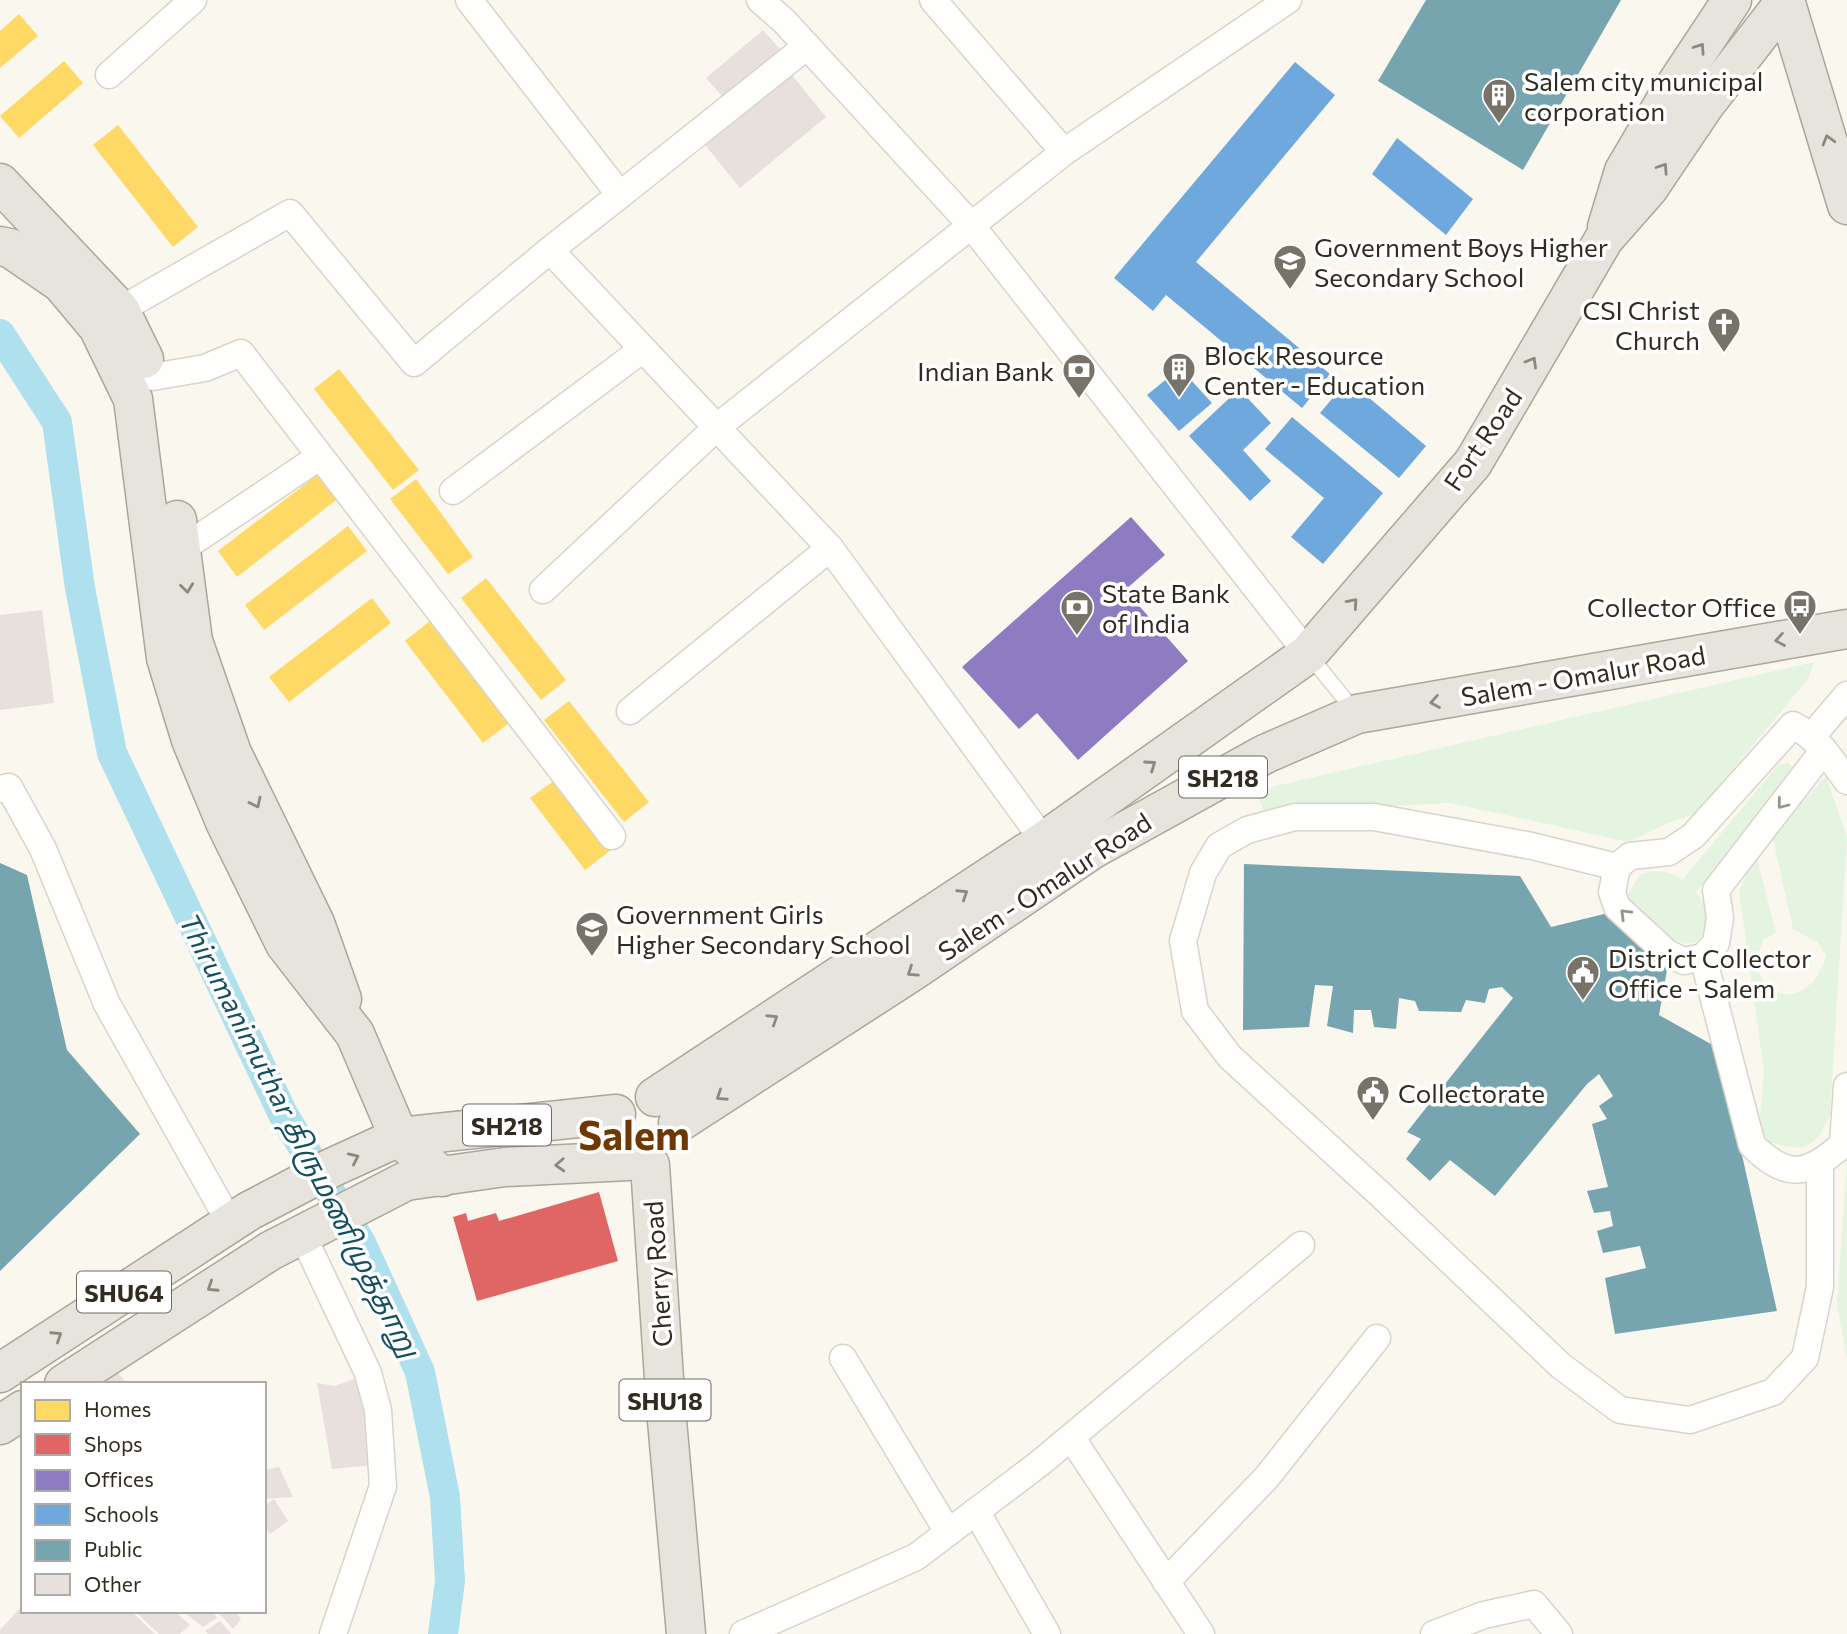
<svg xmlns="http://www.w3.org/2000/svg" width="1847" height="1634" font-family="Commissioner,'Noto Sans Tamil',sans-serif">
	<style>
		.green { fill: #e5f4e1 }
		.homes { fill: #ffd966 }
		.shops { fill: #e06666 }
		.offices { fill: #8e7cc3 }
		.schools { fill: #6fa8dc }
		.public { fill: #76a5af }
		.lines { fill: none; stroke-linecap: round; stroke-linejoin: round }
		.canal { stroke: #afe0ee; stroke-width: 30 }
		.building { fill: #e7e0dc }
		.lane-casing { stroke: #d8d4ca; stroke-width: 17 }
		.street-casing { stroke: #d8d4ca; stroke-width: 29 }
		.primary-casing { stroke: #aba697; stroke-width: 41 }
		.lane { stroke: #fefefd; stroke-width: 14 }
		.street { stroke: #fefefd; stroke-width: 26 }
		.primary { stroke: #e7e4dd; stroke-width: 38 }
		.oneway { stroke: #8c887e }
		.oneway2 { stroke: #98958e }
		.labels { text-anchor: middle; dominant-baseline: central; stroke-width: 7; stroke-linejoin: round; paint-order: stroke }
		.shield { fill: #fff; stroke: #6f6b62; stroke-width: 2 }
		.shield-label { font-size: 24px; font-weight: bold; fill: #312c1f }
		.poi-label { font-size: 26px; fill: #312c1f; stroke: #fff; text-anchor: start }
		.street-label { font-size: 26px; fill: #312c1f; stroke: #fff }
		.water-label { font-size: 28px; font-style: italic; fill: #155061; stroke: #fff }
		.town-label { font-size: 40px; font-weight: bold; fill: #703700; stroke: #fff }
	</style>
	<rect width="100%" height="100%" fill="#faf7ef"/>
	<g class="green">
		<polygon points="1814,662 1808,679 1696,814 1668,823 1629,842 1450,803 1264,812 1258,796 1275,786"/>
		<path d="M1789,763L1796,771L1696,892L1711,914C1702,953 1683,949 1657,928C1644,918 1633,911 1627,896L1640,875C1655,869 1669,870 1682,880L1779,764Z"/>
		<path d="M1826,776L1847,837L1830,1115C1813,1151 1806,1152 1769,1142L1762,1131L1760,1116L1764,1072L1739,891L1756,854L1776,933L1764,939L1754,962C1770,1009 1813,1002 1826,956L1817,942L1793,929L1772,835Z"/>
		<polygon points="1847,1157 1847,1360 1837,1304"/>
	</g>
	<g class="homes">
		<polygon points="19,14 38,36 0,68 0,31"/>
		<polygon points="64,61 83,83 19,138 0,116"/>
		<polygon points="118,125 198,227 173,247 93,145"/>
		<polygon points="339,369 419,470 393,490 314,389"/>
		<polygon points="321,472 340,497 237,577 218,551"/>
		<polygon points="416,479 473,557 448,574 390,499"/>
		<polygon points="348,526 367,551 264,630 245,605"/>
		<polygon points="486,578 566,680 541,700 461,598"/>
		<polygon points="372,598 391,623 289,702 269,677"/>
		<polygon points="430,621 509,723 483,743 405,641"/>
		<polygon points="569,701 649,802 624,822 544,720"/>
		<polygon points="555,780 611,850 585,870 530,798"/>
	</g>
	<polygon class="shops" points="599,1192 618,1261 477,1301 453,1217 466,1213 468,1221 496,1213 499,1221"/>
	<polygon class="offices" points="1131,517 1165,555 1125,590 1188,661 1078,760 1037,713 1019,729 962,667"/>
	<g class="schools">
		<polygon points="1295,62 1335,95 1196,262 1330,374 1302,408 1166,295 1153,311 1114,278"/>
		<polygon points="1397,138 1473,199 1446,235 1372,174"/>
		<polygon points="1180,368 1212,403 1179,431 1147,395"/>
		<polygon points="1348,380 1426,446 1399,478 1320,413"/>
		<polygon points="1239,389 1271,423 1243,450 1271,481 1250,501 1189,436"/>
		<polygon points="1292,417 1383,493 1323,564 1291,537 1324,498 1265,449"/>
	</g>
	<g class="public">
		<polygon points="1426,0 1621,0 1523,170 1378,81"/>
		<polygon points="0,863 27,875 67,1050 140,1134 0,1271"/>
		<polygon points="1244,864 1520,876 1551,927 1608,913 1667,970 1659,1015 1718,1048 1777,1311 1615,1334 1605,1278 1646,1268 1640,1246 1603,1253 1597,1231 1613,1226 1610,1211 1594,1213 1587,1191 1608,1187 1592,1124 1607,1119 1599,1106 1613,1096 1599,1074 1587,1084 1495,1196 1450,1160 1430,1181 1406,1159 1421,1139 1407,1132 1513,998 1502,987 1489,989 1485,1003 1466,1000 1461,1012 1419,1011 1415,1001 1399,998 1396,1029 1374,1027 1371,1010 1354,1010 1353,1033 1327,1026 1333,986 1315,985 1309,1027 1243,1030"/>
	</g>
	<g class="lines">
		<polyline class="canal" points="0,334 57,422 80,588 112,753 283,1114 361,1243 420,1372 445,1497 450,1581 443,1634"/>
	</g>
	<g class="building">
		<polygon points="763,30 785,55 728,103 706,78"/>
		<polygon points="787,69 826,117 740,188 701,140"/>
		<polygon points="42,610 54,703 0,710 0,615"/>
		<polygon points="108,1363 128,1384 92,1384"/>
		<polygon points="362,1376 375,1465 332,1469 317,1383 335,1386"/>
		<polygon points="279,1467 293,1497 264,1499 264,1470"/>
		<polygon points="274,1499 288,1521 270,1534 264,1525 264,1506"/>
		<polygon points="23,1605 23,1611 131,1611 155,1634 0,1634 0,1630"/>
		<polygon points="135,1611 174,1611 190,1625 180,1634 159,1634"/>
		<polygon points="182,1611 212,1611 217,1618 203,1627"/>
		<polygon points="217,1611 235,1611 241,1619 233,1629"/>
		<polygon points="220,1621 231,1634 208,1634 205,1631"/>
	</g>
	<g class="lines">
		<defs>
			<polyline id="lane" points="1309,655 1356,713"/>
			<g id="street">
				<polyline points="469,0 620,195 550,250 830,548 1044,841"/>
				<polyline points="760,0 784,21 971,225 1308,654"/>
				<polyline points="933,0 1064,152"/>
				<polyline points="109,75 193,0"/>
				<polyline points="620,195 807,46"/>
				<polyline points="120,310 290,213 414,363 550,250"/>
				<polyline points="152,377 205,368 241,353 612,836"/>
				<polyline points="453,491 643,349"/>
				<polyline points="182,549 319,457"/>
				<polyline points="543,590 717,427 1064,152 1288,0"/>
				<polyline points="630,711 830,548"/>
				<polyline points="1813,735 1847,695"/>
				<path d="M1824,750L1716,890L1720,918L1716,943L1703,957L1684,961L1667,953L1617,907L1612,892L1617,867L1630,856L1669,852L1693,836L1793,725C1819,739 1830,758 1847,781"/>
				<polyline points="0,789 9,787 43,849 107,1004 230,1223"/>
				<polyline points="1617,867 1532,846 1374,817 1295,817 1247,830 1219,846 1203,873 1183,941 1195,1011 1230,1057 1381,1195 1561,1366 1620,1410 1690,1420 1773,1392 1805,1358 1820,1287 1820,1166"/>
				<path d="M1703,957L1752,1145C1787,1180 1808,1176 1843,1144L1847,1086"/>
				<polyline points="302,1234 368,1373 378,1410 383,1486 333,1634"/>
				<polyline points="843,1358 948,1532"/>
				<polyline points="1071,1437 1201,1634"/>
				<polyline points="976,1511 1047,1634"/>
				<polyline points="1166,1582 1267,1477 1377,1338"/>
				<polyline points="743,1634 916,1557 1040,1463 1301,1245"/>
				<polyline points="1434,1634 1484,1615 1534,1604 1559,1634"/>
			</g>
			<g id="primary">
				<polyline points="1785,0 1847,205"/>
				<polyline points="0,183 120,310 144,359"/>
				<polyline points="1607,227 1624,171 1667,98 1732,0"/>
				<polyline points="0,246 10,248 61,283 98,327 133,399 166,658 191,740 225,822 285,944 355,1034 399,1137 442,1177"/>
				<polyline points="177,520 193,641 232,753 315,923 342,999"/>
				<polyline points="655,1097 1044,841 1308,654 1473,463 1604,239 1648,189 1704,106 1786,0"/>
				<polyline points="678,1123 913,971 1093,849 1265,754 1357,714 1847,629"/>
				<polyline points="650,1165 666,1409 686,1634"/>
				<polyline points="0,1373 249,1211 331,1168 399,1137 616,1114"/>
				<polyline points="64,1384 270,1251 406,1181 505,1167 628,1161"/>
				<polyline points="0,1425 23,1410"/>
			</g>
		</defs>
		<use href="#lane" class="lane-casing"/>
		<use href="#street" class="street-casing"/>
		<use href="#primary" class="primary-casing"/>
		<use href="#lane" class="lane"/>
		<use href="#street" class="street"/>
		<use href="#primary" class="primary"/>
	</g>
	<defs><path id="oneway-chevron" d="M-2-3.5L2.5 0L-2 3.5" fill="none" stroke-width="1.6" stroke-linecap="round" stroke-linejoin="round" transform="scale(1.75)"/></defs>
	<g class="oneway">
		<use href="#oneway-chevron" transform="translate(1700 48) rotate(-56)"/>
		<use href="#oneway-chevron" transform="translate(1828 140) rotate(-106)"/>
		<use href="#oneway-chevron" transform="translate(1663 168) rotate(-56)"/>
		<use href="#oneway-chevron" transform="translate(1532 362) rotate(-60)"/>
		<use href="#oneway-chevron" transform="translate(187 588) rotate(83)"/>
		<use href="#oneway-chevron" transform="translate(1353 603) rotate(-49)"/>
		<use href="#oneway-chevron" transform="translate(1780 640) rotate(170)"/>
		<use href="#oneway-chevron" transform="translate(1435 702) rotate(170)"/>
		<use href="#oneway-chevron" transform="translate(1151 765) rotate(-35)"/>
		<use href="#oneway-chevron" transform="translate(256 803) rotate(64)"/>
		<use href="#oneway-chevron" transform="translate(963 894) rotate(-33)"/>
		<use href="#oneway-chevron" transform="translate(912 972) rotate(146)"/>
		<use href="#oneway-chevron" transform="translate(773 1019) rotate(-33)"/>
		<use href="#oneway-chevron" transform="translate(721 1096) rotate(147)"/>
		<use href="#oneway-chevron" transform="translate(354 1158) rotate(-25)"/>
		<use href="#oneway-chevron" transform="translate(560 1165) rotate(177)"/>
		<use href="#oneway-chevron" transform="translate(212 1287) rotate(147)"/>
		<use href="#oneway-chevron" transform="translate(57 1336) rotate(-33)"/>
	</g>
	<g class="oneway2">
		<use href="#oneway-chevron" transform="translate(1782 804) rotate(128)"/>
		<use href="#oneway-chevron" transform="translate(1625 914) rotate(-135)"/>
	</g>
	<defs>
		<symbol id="building-pin" viewBox="-11 -11 22 30"><path d="M0 17L-7.5 6A9.5 9.5 0 1 1 7.5 6Z" fill="#777368" stroke="#fff"/><path d="M-4-6H4V6H1V3H-1V6H-4ZM-2.5-4.3h1.7v1.8h-1.7ZM.8-4.3h1.7v1.8H.8ZM-2.5-1h1.7V.8h-1.7ZM.8-1h1.7V.8H.8Z" fill="#fff"/></symbol>
		<symbol id="school-pin" viewBox="-11 -11 22 30"><path d="M0 17L-7.5 6A9.5 9.5 0 1 1 7.5 6Z" fill="#777368" stroke="#fff"/><path d="M0-5L7-2L0 1L-7-2ZM-4 1L0 2.5L4 1V4Q0 6-4 4Z" fill="#fff"/></symbol>
		<symbol id="church-pin" viewBox="-11 -11 22 30"><path d="M0 17L-7.5 6A9.5 9.5 0 1 1 7.5 6Z" fill="#777368" stroke="#fff"/><path d="M-1.2-6h2.4v3.5h3.3v2.4h-3.3V6h-2.4V-.1h-3.3v-2.4h3.3Z" fill="#fff"/></symbol>
		<symbol id="bank-pin" viewBox="-11 -11 22 30"><path d="M0 17L-7.5 6A9.5 9.5 0 1 1 7.5 6Z" fill="#777368" stroke="#fff"/><path d="M-6-4H6V4H-6ZM0-2.3a2.3 2.3 0 1 0 0 4.6a2.3 2.3 0 1 0 0-4.6Z" fill="#fff"/></symbol>
		<symbol id="bus-pin" viewBox="-11 -11 22 30"><path d="M0 17L-7.5 6A9.5 9.5 0 1 1 7.5 6Z" fill="#777368" stroke="#fff"/><path d="M-5-6H5V4H4V6H2V4H-2V6H-4V4H-5ZM-3.5-4V0h7V-4ZM-3.5 1.2v1.5H-2V1.2ZM2 1.2v1.5H3.5V1.2Z" fill="#fff"/></symbol>
		<symbol id="civic-pin" viewBox="-11 -11 22 30"><path d="M0 17L-7.5 6A9.5 9.5 0 1 1 7.5 6Z" fill="#777368" stroke="#fff"/><path d="M-.6-6.5H3V-4.5H.6V-3L4-1V1h2V6H-6V1h2V-1L-.6-3ZM-1.2 2.5V6h2.4V2.5Z" fill="#fff"/></symbol>
	</defs>
	<g fill-rule="evenodd">
		<use href="#building-pin" x="1480" y="76" width="38" height="52"/>
		<use href="#school-pin" x="1271" y="242" width="38" height="52"/>
		<use href="#church-pin" x="1705" y="305" width="38" height="52"/>
		<use href="#building-pin" x="1160" y="350" width="38" height="52"/>
		<use href="#bank-pin" x="1060" y="351" width="38" height="52"/>
		<use href="#bus-pin" x="1781" y="587" width="38" height="52"/>
		<use href="#bank-pin" x="1058" y="588" width="38" height="52"/>
		<use href="#school-pin" x="573" y="909" width="38" height="52"/>
		<use href="#civic-pin" x="1564" y="953" width="38" height="52"/>
		<use href="#civic-pin" x="1354" y="1073" width="38" height="52"/>
	</g>
	<g class="labels">
		<g class="shield">
			<rect x="1179" y="756.5" width="88" height="41" rx="5"/>
			<rect x="463" y="1104.5" width="88" height="41" rx="5"/>
			<rect x="77" y="1271.5" width="94" height="41" rx="5"/>
			<rect x="619.5" y="1379.5" width="91" height="41" rx="5"/>
		</g>
		<g class="shield-label">
			<text x="1223" y="777">SH218</text>
			<text x="507" y="1125">SH218</text>
			<text x="124" y="1292">SHU64</text>
			<text x="665" y="1400">SHU18</text>
		</g>
		<g class="poi-label">
			<text x="1524" y="80">Salem city municipal<tspan x="1524" dy="30">corporation</tspan></text>
			<text x="1314" y="246">Government Boys Higher<tspan x="1314" dy="30">Secondary School</tspan></text>
			<text x="1700" y="309" text-anchor="end">CSI Christ<tspan x="1700" dy="30">Church</tspan></text>
			<text x="1204" y="354">Block Resource<tspan x="1204" dy="30">Center - Education</tspan></text>
			<text x="1054" y="370" text-anchor="end">Indian Bank</text>
			<text x="1102" y="592">State Bank<tspan x="1102" dy="30">of India</tspan></text>
			<text x="1776" y="606" text-anchor="end">Collector Office</text>
			<text x="616" y="913">Government Girls<tspan x="616" dy="30">Higher Secondary School</tspan></text>
			<text x="1608" y="957">District Collector<tspan x="1608" dy="30">Office - Salem</tspan></text>
			<text x="1398" y="1092">Collectorate</text>
		</g>
		<g class="street-label">
			<text transform="translate(1482 439) rotate(-56)">Fort Road</text>
			<text transform="translate(1583 675) rotate(-10)">Salem - Omalur Road</text>
			<text transform="translate(1044 886) rotate(-33)">Salem - Omalur Road</text>
			<text transform="translate(657 1274) rotate(-94)">Cherry Road</text>
		</g>
		<g class="water-label">
			<text transform="translate(300 1135) rotate(63)">Thirumanimuthar திருமணிமுத்தாறு</text>
		</g>
		<g class="town-label">
			<text x="634" y="1133">Salem</text>
		</g>
	</g>
	<rect x="21" y="1382" width="245" height="231" fill="#ffffff" stroke="#adaba5" stroke-width="2"/>
	<rect x="35" y="1400" width="35" height="21" fill="#ffd966" stroke="#adaba5" stroke-width="2"/>
	<text x="84" y="1417" font-size="21" fill="#312c1f">Homes</text>
	<rect x="35" y="1434" width="35" height="21" fill="#e06666" stroke="#adaba5" stroke-width="2"/>
	<text x="84" y="1452" font-size="21" fill="#312c1f">Shops</text>
	<rect x="35" y="1470" width="35" height="21" fill="#8e7cc3" stroke="#adaba5" stroke-width="2"/>
	<text x="84" y="1487" font-size="21" fill="#312c1f">Offices</text>
	<rect x="35" y="1504" width="35" height="21" fill="#6fa8dc" stroke="#adaba5" stroke-width="2"/>
	<text x="84" y="1522" font-size="21" fill="#312c1f">Schools</text>
	<rect x="35" y="1540" width="35" height="21" fill="#76a5af" stroke="#adaba5" stroke-width="2"/>
	<text x="84" y="1557" font-size="21" fill="#312c1f">Public</text>
	<rect x="35" y="1574" width="35" height="21" fill="#e7e0dc" stroke="#adaba5" stroke-width="2"/>
	<text x="84" y="1592" font-size="21" fill="#312c1f">Other</text>
</svg>
